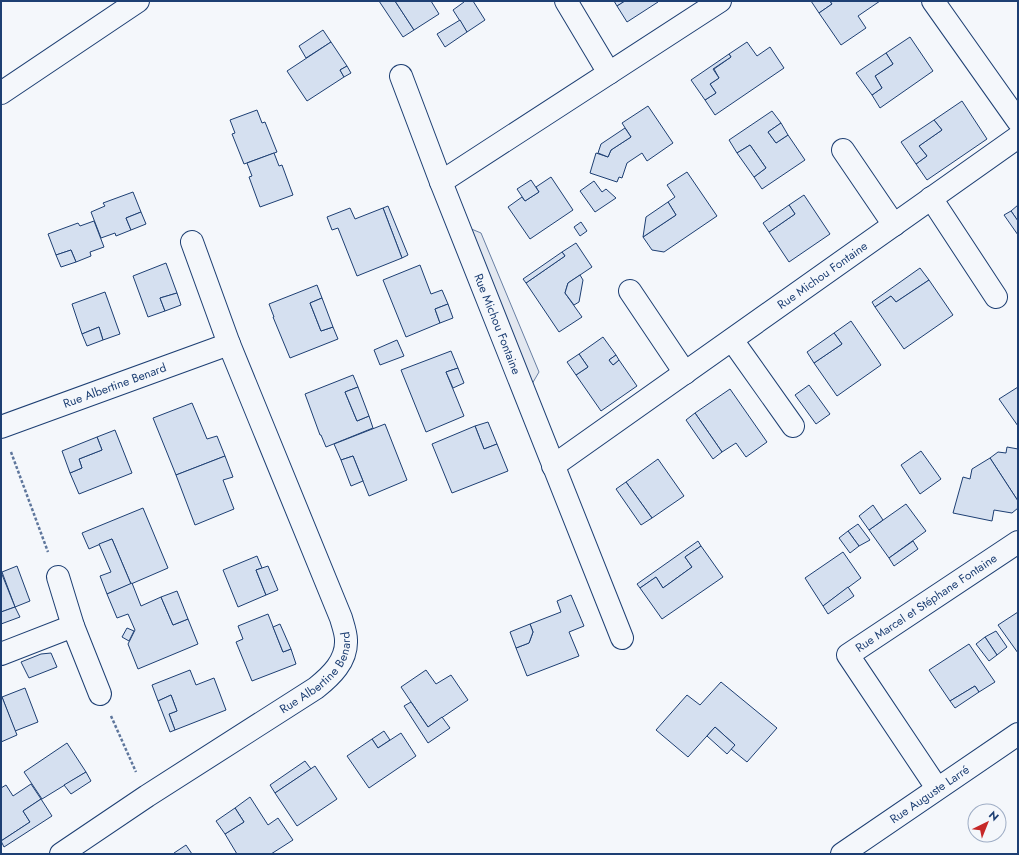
<svg xmlns="http://www.w3.org/2000/svg" width="1019" height="855" font-family="Jost,sans-serif">
	<style>
		.parking { fill: #e3e8f0; stroke: #687fa3 }
		.building { fill: #d5e0f0; stroke: #1d3f73 }
		.lines { fill: none; stroke-linecap: round; stroke-linejoin: round }
		.minor-casing { stroke: #1d3f73; stroke-width: 24 }
		.tertiary-casing { stroke: #1d3f73; stroke-width: 24 }
		.path { stroke: #5e769c; stroke-width: 2.5; stroke-dasharray: 3 2; stroke-linecap: butt }
		.minor { stroke: #f4f7fb; stroke-width: 22 }
		.tertiary { stroke: #f4f7fb; stroke-width: 22 }
		.labels { text-anchor: middle; dominant-baseline: central; stroke-width: 3; stroke-linejoin: round; paint-order: stroke }
		.street-label { font-size: 12px; fill: #1d3f73; stroke: #f4f7fb }
	</style>
	<rect width="100%" height="100%" fill="#f4f7fb"/>
	<polygon class="parking" points="469,228 481,233 539,372 532,384"/>
	<g class="building">
		<polygon points="379,1 395,1 414,30 403,37"/>
		<polygon points="395,1 431,1 439,14 414,30"/>
		<polygon points="464,1 473,1 485,20 467,32 453,10 464,2"/>
		<polygon points="614,1 625,1 617,6"/>
		<polygon points="625,1 657,1 658,2 627,22 617,6"/>
		<polygon points="811,1 830,1 832,4 819,13"/>
		<polygon points="830,1 880,1 858,16 866,28 841,45 819,13 832,4"/>
		<polygon points="460,20 467,32 445,47 437,34"/>
		<polygon points="323,30 331,42 306,58 299,46"/>
		<polygon points="910,37 933,71 880,108 872,95 882,88 875,76 893,64 886,53"/>
		<polygon points="331,42 347,66 340,70 344,77 307,101 287,71"/>
		<polygon points="747,42 757,56 770,47 784,68 715,115 705,100 716,93 710,84 719,78 714,69 731,57 729,54"/>
		<polygon points="886,53 893,64 875,76 882,88 872,95 856,73"/>
		<polygon points="729,54 731,57 713,69 719,78 710,84 716,93 705,100 691,80"/>
		<polygon points="347,66 351,73 344,77 340,70"/>
		<polygon points="962,101 987,139 927,180 916,164 927,156 919,146 942,130 934,120"/>
		<polygon points="648,106 673,143 647,161 642,153 627,163 622,178 619,177 617,182 590,173 596,153 608,157 611,150 631,137 622,123"/>
		<polygon points="257,110 262,123 265,122 277,152 244,164 232,134 235,133 230,120"/>
		<polygon points="772,111 781,123 768,132 776,143 788,135 805,160 762,189 754,177 766,168 750,145 737,153 729,140"/>
		<polygon points="934,120 942,130 919,146 927,156 916,164 901,142"/>
		<polygon points="781,123 788,135 776,143 768,132"/>
		<polygon points="625,128 631,137 611,150 608,157 598,153 601,144"/>
		<polygon points="750,145 766,168 754,177 737,153"/>
		<polygon points="274,153 279,166 282,165 293,195 260,207 249,177 252,176 247,163"/>
		<polygon points="687,172 717,216 664,252 652,250 643,237 676,215 668,202 675,197 667,185"/>
		<polygon points="551,177 573,210 530,239 508,207 522,197 525,201 539,192 536,187"/>
		<polygon points="531,180 539,192 525,201 517,189"/>
		<polygon points="594,181 602,192 606,189 616,198 595,212 580,191"/>
		<polygon points="133,192 141,212 126,218 131,230 116,236 115,233 101,238 91,212 105,206 103,203"/>
		<polygon points="804,195 830,234 789,262 769,232 795,214 789,205"/>
		<polygon points="668,202 676,215 643,237 646,217"/>
		<polygon points="789,205 795,214 769,232 763,223"/>
		<polygon points="1018,205 1018,221 1011,211"/>
		<polygon points="388,206 408,255 402,258 383,208"/>
		<polygon points="350,208 355,219 383,208 402,258 357,276 338,228 332,230 327,217"/>
		<polygon points="1011,211 1018,221 1018,235 1004,215"/>
		<polygon points="141,212 146,224 131,230 126,218"/>
		<polygon points="94,221 104,247 90,252 91,256 76,262 71,250 56,255 48,234 78,223 80,226"/>
		<polygon points="581,222 587,231 580,236 574,227"/>
		<polygon points="576,243 592,267 568,283 565,293 582,317 559,332 526,283 565,256 562,252"/>
		<polygon points="71,250 76,262 61,267 56,255"/>
		<polygon points="562,252 565,256 526,283 523,279"/>
		<polygon points="166,263 177,293 160,298 165,311 148,317 133,276"/>
		<polygon points="420,265 431,294 442,290 448,304 435,309 440,323 406,337 383,280"/>
		<polygon points="920,268 929,280 896,302 891,296 875,307 872,302"/>
		<polygon points="580,275 583,280 579,302 574,305 565,293 568,283"/>
		<polygon points="929,280 953,315 904,349 875,307 891,296 896,302"/>
		<polygon points="317,285 322,298 310,303 321,331 333,327 338,339 290,358 273,317 274,317 269,304"/>
		<polygon points="105,292 120,334 103,340 99,327 82,334 72,304"/>
		<polygon points="177,293 181,305 165,311 160,298"/>
		<polygon points="322,298 333,327 321,331 310,303"/>
		<polygon points="448,304 453,318 440,323 435,309"/>
		<polygon points="851,321 881,365 837,396 814,363 842,344 834,333"/>
		<polygon points="99,327 103,340 87,346 82,334"/>
		<polygon points="834,333 842,344 814,363 807,352"/>
		<polygon points="603,337 616,355 609,360 613,365 619,360 637,386 601,411 576,375 588,367 579,354"/>
		<polygon points="397,340 404,356 380,365 374,350"/>
		<polygon points="451,351 458,368 446,372 464,416 426,432 401,370"/>
		<polygon points="579,354 588,367 576,375 567,362"/>
		<polygon points="616,355 619,360 613,365 609,360"/>
		<polygon points="458,368 464,383 453,388 446,372"/>
		<polygon points="353,375 358,387 345,392 357,421 369,416 373,428 326,447 321,435 320,435 305,394"/>
		<polygon points="809,385 830,414 816,424 795,395"/>
		<polygon points="358,387 369,416 357,421 345,392"/>
		<polygon points="1018,387 1018,426 999,399"/>
		<polygon points="730,389 767,442 746,457 736,443 722,452 695,413"/>
		<polygon points="192,403 207,439 217,436 225,456 176,475 153,418"/>
		<polygon points="695,413 722,452 713,459 686,420"/>
		<polygon points="488,422 497,444 484,449 475,426"/>
		<polygon points="385,424 407,480 369,496 353,456 341,460 334,444"/>
		<polygon points="475,426 484,449 497,444 508,471 452,493 432,444"/>
		<polygon points="115,430 132,473 79,494 70,473 82,468 79,459 102,450 97,437"/>
		<polygon points="97,437 102,450 79,459 82,468 70,473 62,451"/>
		<polygon points="1007,447 1018,449 1018,501 990,458 998,452 1006,453"/>
		<polygon points="921,451 941,479 920,494 901,465"/>
		<polygon points="225,456 233,477 223,480 234,509 195,525 176,475"/>
		<polygon points="353,456 363,481 351,486 341,460"/>
		<polygon points="990,458 1018,501 1018,508 1012,513 994,510 992,521 953,513 963,477 970,479 972,469"/>
		<polygon points="658,459 684,496 652,518 626,482"/>
		<polygon points="626,482 652,518 641,525 616,489"/>
		<polygon points="906,504 926,531 889,558 869,530"/>
		<polygon points="873,505 883,520 869,530 859,516"/>
		<polygon points="143,508 168,568 131,584 112,539 89,549 82,533"/>
		<polygon points="858,524 870,540 859,546 848,531"/>
		<polygon points="848,531 859,546 850,553 839,538"/>
		<polygon points="112,539 131,584 107,594 100,576 111,572 99,544"/>
		<polygon points="698,541 701,546 685,557 692,567 663,588 656,577 640,588 637,584"/>
		<polygon points="913,541 918,549 894,566 889,558"/>
		<polygon points="701,546 723,577 662,619 640,588 656,577 663,588 692,567 685,557"/>
		<polygon points="843,552 861,578 823,606 805,578"/>
		<polygon points="257,556 262,568 256,570 266,595 238,607 223,570"/>
		<polygon points="17,566 30,601 15,607 2,572"/>
		<polygon points="268,566 278,590 266,595 256,570"/>
		<polygon points="1,572 15,607 1,612"/>
		<polygon points="132,583 141,606 161,597 173,625 188,619 198,644 138,669 128,644 135,630 128,614 117,618 107,594"/>
		<polygon points="848,587 854,596 828,614 823,606"/>
		<polygon points="177,591 188,619 173,625 161,597"/>
		<polygon points="571,595 584,626 569,632 579,656 527,676 516,648 529,643 533,632 530,624 561,612 557,601"/>
		<polygon points="15,607 20,617 1,624 1,612"/>
		<polygon points="1018,612 1018,653 998,625"/>
		<polygon points="268,614 283,652 291,649 296,664 252,681 236,642 243,639 238,626"/>
		<polygon points="280,624 291,649 283,652 273,627"/>
		<polygon points="530,624 533,632 529,643 516,648 510,632"/>
		<polygon points="127,628 134,631 129,641 122,637"/>
		<polygon points="996,631 1007,647 997,655 985,637"/>
		<polygon points="985,637 997,655 989,661 976,644"/>
		<polygon points="969,644 995,682 979,692 975,686 950,701 929,670"/>
		<polygon points="51,653 57,667 29,678 21,662 41,654"/>
		<polygon points="190,670 196,685 214,678 226,710 175,730 169,714 177,711 171,695 158,701 152,685"/>
		<polygon points="426,670 436,684 451,675 468,700 428,727 401,687"/>
		<polygon points="721,682 777,728 747,762 731,749 735,745 715,727 688,757 656,730 687,695 700,705"/>
		<polygon points="975,686 979,692 955,708 950,701"/>
		<polygon points="25,688 38,722 15,731 2,697"/>
		<polygon points="171,695 177,711 169,714 175,730 170,732 158,701"/>
		<polygon points="2,697 17,735 1,742 1,698"/>
		<polygon points="411,702 428,727 442,717 450,728 428,743 404,706"/>
		<polygon points="715,727 735,745 727,754 707,736"/>
		<polygon points="384,731 390,740 378,748 372,739"/>
		<polygon points="401,733 416,756 369,788 347,756 372,739 378,748"/>
		<polygon points="67,743 86,772 42,799 24,772"/>
		<polygon points="305,761 311,769 275,793 270,785"/>
		<polygon points="315,766 337,799 297,826 275,793"/>
		<polygon points="86,772 91,781 71,794 64,785"/>
		<polygon points="31,784 41,799 23,811 30,822 1,841 1,788 6,785 13,796"/>
		<polygon points="250,797 268,825 278,818 293,840 271,854 237,854 225,834 244,822 235,808"/>
		<polygon points="41,799 52,816 4,847 1,841 30,822 23,811"/>
		<polygon points="235,808 244,822 225,834 216,821"/>
		<polygon points="186,845 192,854 174,854 174,853"/>
	</g>
	<g class="lines">
		<defs>
			<g id="minor">
				<polyline points="566,1 609,73"/>
				<polyline points="933,1 1018,121"/>
				<path id="s1" d="M401,76L441,182L622,638"/>
				<polyline points="1,93 138,1"/>
				<polyline points="843,150 894,225"/>
				<polyline points="441,182 720,1"/>
				<polyline points="931,198 996,297"/>
				<polyline points="630,291 685,373"/>
				<polyline points="732,340 793,426"/>
				<path id="s2" d="M1,427L229,344"/>
				<path id="s3" d="M553,466L1018,137"/>
				<polyline points="58,577 73,626 100,694"/>
				<polyline points="1,654 73,626"/>
				<path id="s4" d="M937,788L848,655L1018,542"/>
				<path id="s5" d="M61,854L147,796L316,688C331,676 347,661 346,640C346,633 343,625 341,618L229,344L192,242"/>
			</g>
			<g id="tertiary">
				<path id="s6" d="M842,854L1018,734"/>
			</g>
		</defs>
		<use href="#minor" class="minor-casing"/>
		<use href="#tertiary" class="tertiary-casing"/>
		<g class="path">
			<polyline points="11,452 48,552"/>
			<polyline points="111,716 136,772"/>
		</g>
		<use href="#minor" class="minor"/>
		<use href="#tertiary" class="tertiary"/>
	</g>
	<g class="labels">
		<g class="street-label">
			<text stroke="none"><textPath href="#s3" startOffset="330">Rue Michou Fontaine</textPath></text>
			<text stroke="none"><textPath href="#s1" startOffset="266">Rue Michou Fontaine</textPath></text>
			<text stroke="none"><textPath href="#s2" startOffset="121">Rue Albertine Benard</textPath></text>
			<text stroke="none"><textPath href="#s4" startOffset="254">Rue Marcel et Stéphane Fontaine</textPath></text>
			<text stroke="none"><textPath href="#s5" startOffset="317">Rue Albertine Benard</textPath></text>
			<text stroke="none"><textPath href="#s6" startOffset="106">Rue Auguste Larré</textPath></text>
		</g>
	</g>
	<rect width="1019" height="855" fill="none" stroke="#1d3f73" stroke-width="4"/>
	<g transform="translate(987 823) rotate(43)"><circle r="19" fill="#f4f7fb" stroke="#9eadc5"/>
	<path d="M0-3L7 15L0 10L-7 15Z" fill="#c62828"/>
	<text y="-6" font-size="11" font-weight="bold" text-anchor="middle" fill="#1d3f73">N</text>
	</g>
</svg>
